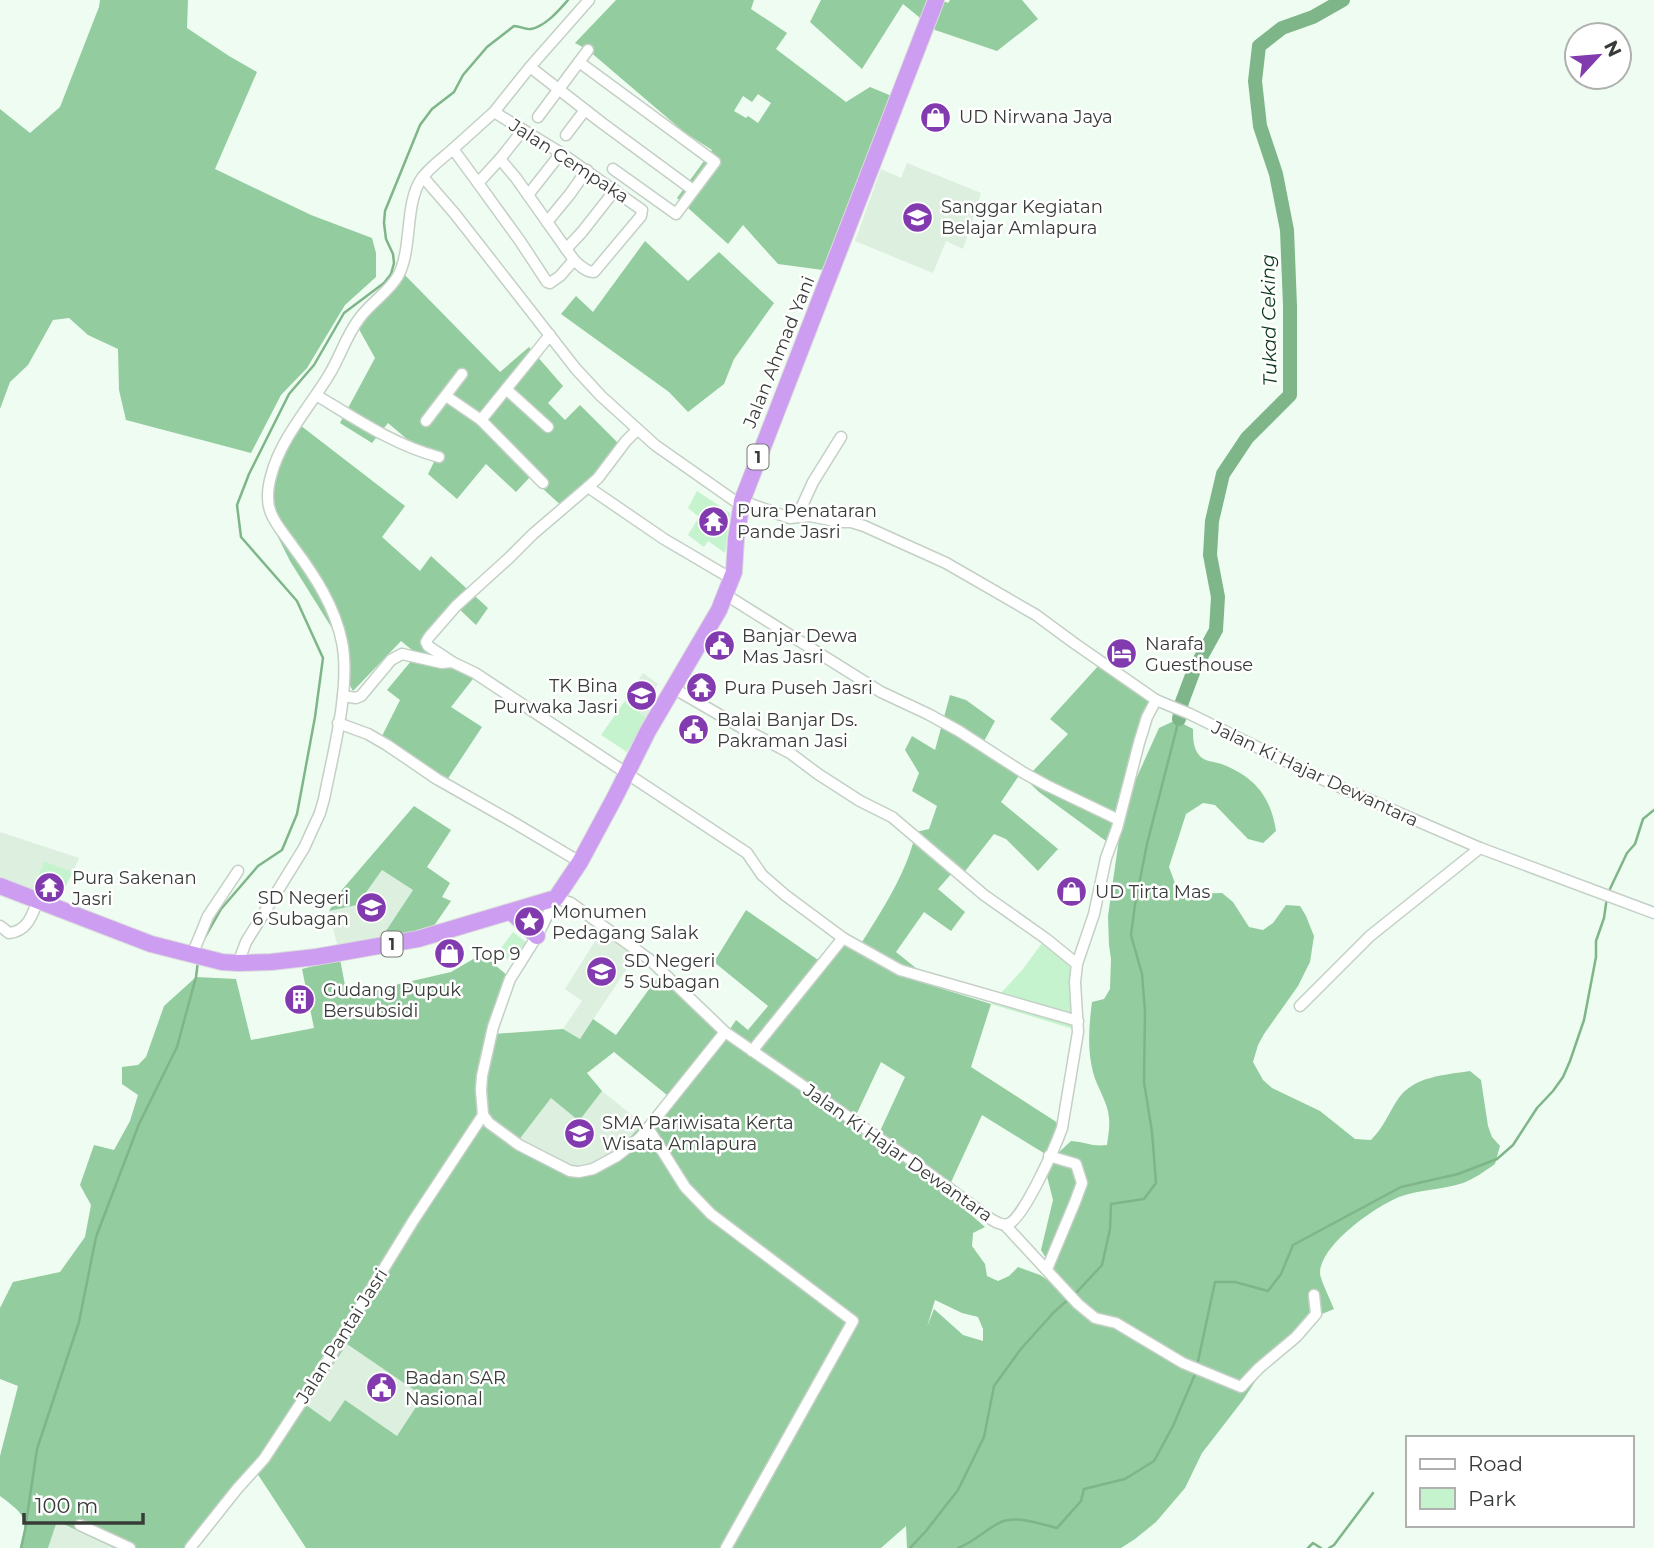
<svg xmlns="http://www.w3.org/2000/svg" width="1654" height="1548" font-family="Montserrat,sans-serif">
	<style>
		.built { fill: #ddefdf }
		.green { fill: #c5f3ce }
		.forest { fill: #93cc9e; fill-rule: evenodd }
		.lines { fill: none; stroke-linecap: round; stroke-linejoin: round }
		.stream { stroke: #7eb689; stroke-width: 2.5 }
		.river { stroke: #7eb689; stroke-width: 14 }
		.minor-casing { stroke: #c4d0c6; stroke-width: 13 }
		.highway-casing { stroke: #dbdcdb; stroke-width: 18 }
		.minor { stroke: #fff; stroke-width: 10 }
		.highway { stroke: #cd9df1; stroke-width: 16 }
		.labels { text-anchor: middle; dominant-baseline: central; stroke-width: 5; stroke-linejoin: round; paint-order: stroke }
		.shield { fill: #fff; stroke: #747674; stroke-width: 2 }
		.shield-label { font-size: 16px; font-weight: bold; fill: #383c38 }
		.poi-label { font-size: 18px; fill: #383c38; stroke: #fff; text-anchor: start }
		.street-label { font-size: 18px; fill: #383c38; stroke: #fff }
		.water-label { font-size: 19px; font-style: italic; fill: #093518; stroke: #fff }
	</style>
	<rect width="100%" height="100%" fill="#effcf1"/>
	<g class="built">
		<polygon points="907,163 981,193 963,249 946,241 933,273 855,241 881,169 901,178"/>
		<polygon points="643,673 658,684 652,694 659,699 647,718 624,702"/>
		<polygon points="0,832 79,858 73,872 44,861 26,905 0,895"/>
		<polygon points="382,870 413,890 382,937 338,948 329,911 357,905"/>
		<polygon points="604,927 638,952 580,1039 563,1029 582,1001 565,989"/>
		<polygon points="602,1091 643,1124 619,1148 590,1169 582,1172 517,1141 551,1098 579,1121"/>
		<polygon points="347,1343 423,1396 397,1436 345,1400 330,1422 306,1405"/>
		<polygon points="56,1521 114,1548 48,1548"/>
	</g>
	<g class="green">
		<polygon points="697,491 730,513 725,553 708,541 704,547 688,535 699,517 688,508"/>
		<polygon points="624,702 647,718 627,752 601,735"/>
		<polygon points="44,861 73,872 51,914 26,905"/>
		<polygon points="513,932 526,942 511,962 498,952"/>
		<polygon points="1045,939 1076,963 1073,1029 991,1004 1023,969"/>
	</g>
	<g class="forest">
		<polygon points="100,0 188,0 187,28 229,56 257,72 215,169 311,215 372,238 376,253 376,277 345,305 307,368 281,395 251,453 126,420 119,390 118,349 88,335 69,318 53,320 28,365 10,382 0,409 0,109 30,133 60,107 99,7"/>
		<path d="M616,0H754L751,9L787,33L776,49L846,102L870,87L894,97L823,270L778,264L743,225L728,244L677,198L712,150L684,132L588,50L575,43ZM758,94L771,103L758,123L748,116L746,118L734,111L743,96L752,102Z"/>
		<polygon points="821,0 941,0 948,3 950,0 1022,0 1038,19 997,51 935,30 903,4 862,69 810,22"/>
		<polygon points="645,241 688,281 719,252 774,303 734,359 724,384 688,412 669,392 561,314 576,296 593,312"/>
		<polygon points="398,268 500,372 529,347 563,386 548,403 565,420 580,405 625,450 565,509 530,477 516,492 486,464 457,499 428,474 434,462 388,423 372,443 340,423 375,358 355,322 388,289"/>
		<polygon points="296,422 405,506 382,537 420,571 431,556 488,608 476,625 457,607 428,642 476,675 451,707 482,727 443,786 429,781 381,738 400,700 387,690 417,654 401,641 353,691 341,669 335,633 290,561 266,513 267,496"/>
		<path d="M1100,664L1139,692L1151,705L1110,844L1039,792L1020,774L1001,802L1058,849L1038,871L1006,839L994,834L959,879L952,873L938,889L965,912L951,931L924,912L896,952L922,973L920,982L991,1004L971,1067L1061,1125L1047,1155L982,1115L946,1193L985,1227L973,1233L972,1246L985,1264L987,1276L998,1281L1009,1276L1018,1267L1040,1275L1049,1281L1054,1271L1041,1250L1053,1200L1047,1176L1057,1154L1071,1141C1086,1142 1092,1147 1107,1145C1108,1137 1110,1127 1109,1118C1108,1102 1097,1088 1093,1072C1087,1048 1089,1026 1092,1002L1104,999L1110,989L1111,959L1109,945L1108,916L1119,839L1136,779L1159,728L1176,720L1193,729C1193,737 1193,748 1199,755C1205,763 1216,761 1224,765C1256,778 1271,798 1276,831L1263,843L1248,839L1215,805L1203,803L1186,814L1169,867L1179,894L1222,893L1233,902L1249,927L1263,930L1273,923L1286,905L1300,906L1306,916L1314,936L1310,962L1298,986L1264,1034L1258,1045L1253,1062L1263,1080L1272,1088L1320,1111L1355,1139L1371,1140C1384,1127 1388,1114 1398,1099C1414,1076 1445,1075 1470,1071L1481,1080L1488,1126L1492,1137L1500,1146L1495,1164C1485,1171 1474,1179 1463,1183C1442,1190 1420,1189 1399,1197C1375,1207 1321,1244 1320,1273C1320,1279 1331,1301 1334,1309L1322,1314L1266,1365L1243,1400L1202,1453L1185,1488L1156,1522L1135,1539L1121,1548H907L906,1526L881,1548H306L255,1470L190,1548H114L57,1521L48,1548H21C29,1517 24,1514 0,1496V1456L18,1386L0,1379V1308L13,1282L60,1272L85,1237L91,1205L80,1185L94,1145L114,1150L130,1121L138,1095L122,1084V1067L138,1065L146,1057L164,1006L196,977L236,979L251,1040L314,1028L302,969L340,959L347,996L451,972L482,954L515,982L494,1034L563,1029L580,1039L593,1019L616,1035L660,974L726,1035L736,1020L748,1030L768,1006L714,962L746,910L821,962L840,933L859,947C882,910 906,875 916,832L929,829L937,806L912,791L919,773L905,750L912,736L935,750L950,695L966,700L995,721L983,743L1033,771L1068,734L1050,719ZM614,1052L667,1095L643,1124L619,1148L590,1169L555,1163L518,1141L551,1098L579,1121L602,1091L587,1073ZM881,1062L905,1077L875,1142L850,1128ZM935,1300L962,1313L978,1317L983,1329V1341L963,1335L934,1309L927,1327ZM347,1344L423,1396L397,1436L345,1400L330,1422L306,1405Z"/>
		<polygon points="414,806 451,830 427,867 450,883 442,897 451,901 427,936 386,948 382,937 413,890 382,870 357,905 329,911 341,891"/>
	</g>
	<g class="lines">
		<g class="stream">
			<polyline points="1609,891 1627,853 1635,844 1643,819 1654,810"/>
			<path d="M204,939L221,909L258,866L282,850L297,814L315,717L323,658L297,601L241,537L237,505L249,474L289,394L314,365L344,313L384,283L391,274L394,263L393,254L386,239L384,223L385,211L420,125L432,109L454,92L463,75L487,47L514,26C520,26 526,30 531,29C546,26 559,10 568,0"/>
			<polyline points="1075,1294 1102,1265 1110,1229 1111,1204 1144,1199 1156,1183 1152,1132 1144,1082 1145,1011 1142,974 1131,935 1135,905 1147,844 1179,719"/>
			<polyline points="1197,1366 1215,1282 1235,1282 1268,1291 1281,1274 1293,1245 1401,1187 1458,1174 1497,1159 1513,1145 1537,1108 1553,1091 1563,1077 1570,1061 1584,1020 1596,957 1596,941 1604,918 1607,897"/>
			<polyline points="21,1548 25,1530 37,1449 79,1322 96,1237 139,1124 177,1047 196,977 198,961"/>
			<polyline points="910,1548 926,1531 958,1490 984,1437 994,1386 1020,1350 1054,1312 1070,1298"/>
			<path d="M958,1548C974,1542 986,1529 1001,1522C1017,1515 1040,1524 1057,1528L1081,1501L1084,1489L1125,1479L1154,1461L1173,1426L1196,1372"/>
			<polyline points="1308,1548 1313,1543 1321,1548"/>
			<polyline points="1329,1548 1334,1545 1373,1493"/>
		</g>
		<polyline class="river" points="1179,719 1182,702 1194,670 1216,630 1218,597 1210,555 1212,521 1223,474 1247,438 1290,395 1290,306 1287,230 1276,174 1260,126 1255,81 1259,46 1282,28 1313,17 1343,0"/>
		<defs>
			<g id="minor">
				<polyline points="579,62 715,162 676,214 613,169"/>
				<polyline points="530,67 602,123 693,190"/>
				<path d="M494,112L561,153L642,210L641,216L594,272C586,272 579,265 574,260L516,178L500,159L478,183L453,149L494,112L530,67L589,0"/>
				<polyline points="538,117 588,50"/>
				<polyline points="566,135 585,110"/>
				<polyline points="500,159 523,130"/>
				<polyline points="423,177 455,214 576,369 601,396 655,445 742,506"/>
				<polyline points="478,183 520,241 547,282 550,283 560,276 574,260"/>
				<polyline points="528,195 561,153"/>
				<polyline points="547,222 570,194 587,170"/>
				<polyline points="566,249 582,232 615,190"/>
				<polyline points="506,389 548,427"/>
				<path d="M316,395C356,419 394,445 439,457"/>
				<polyline points="446,396 481,420 543,483"/>
				<polyline points="481,420 550,335"/>
				<polyline points="426,421 462,374"/>
				<polyline points="637,430 626,441 598,478 588,487 533,534 509,558 456,606 429,637 426,642 428,646 452,662 475,673 747,853 762,875 785,895 843,938 900,970 1078,1021"/>
				<polyline points="588,487 664,539 732,579"/>
				<polyline points="742,501 790,518 810,516 840,522 851,522 864,526 946,563 1036,615 1074,643 1156,700 1190,714 1326,781 1429,826 1480,848 1654,913"/>
				<polyline points="797,517 813,482 841,437"/>
				<polyline points="726,595 881,692 928,714 959,731 1024,773 1046,785 1119,820"/>
				<polyline points="673,688 744,729 790,753 818,774 860,801 892,817 984,895 1045,938 1077,964"/>
				<polyline points="343,696 356,698 361,696 391,660 402,654 442,663 452,662"/>
				<polyline points="338,723 368,734 387,745 437,779 511,821 580,862"/>
				<path d="M0,926L9,933C28,931 32,915 38,900"/>
				<polyline points="192,955 208,916 238,871"/>
				<path d="M238,963L246,942L304,848L320,813L324,799C333,753 351,687 342,642C335,607 315,576 294,548C286,536 276,526 271,513C266,501 268,487 271,476C281,438 309,408 329,375C340,357 346,336 359,319C370,303 388,293 398,276C413,248 404,203 422,178C430,167 443,158 453,149"/>
				<polyline points="1300,1006 1370,936 1480,848"/>
				<path d="M725,1032L649,959L571,903L556,898L537,936L510,979L493,1027L482,1076L481,1090L483,1115L489,1123L519,1145L570,1171L579,1172L593,1169L617,1156L640,1138L725,1032L908,1158L988,1217C994,1221 1001,1226 1008,1224C1023,1220 1056,1145 1062,1128L1078,1032L1075,982L1077,964L1094,914L1106,858L1117,828L1139,743L1147,717L1156,700"/>
				<polyline points="752,1051 843,938"/>
				<polyline points="648,1128 685,1187 711,1214 853,1321 726,1548"/>
				<polyline points="1005,1225 1078,1304 1095,1318 1116,1323 1183,1363 1241,1387 1259,1368 1296,1337 1316,1314 1314,1295"/>
				<polyline points="1047,1269 1075,1202 1082,1183 1076,1164 1049,1156"/>
				<polyline points="80,1525 130,1548"/>
				<polyline points="190,1548 237,1489 264,1459 310,1389 413,1221 483,1115"/>
			</g>
			<g id="highway">
				<polyline points="0,886 151,944 222,962 238,963 271,962 316,957 418,939 556,898 580,862 615,797 648,731 719,610 734,572 736,539 742,501 936,0"/>
				<polyline points="511,912 537,936"/>
			</g>
		</defs>
		<use href="#minor" class="minor-casing"/>
		<use href="#highway" class="highway-casing"/>
		<use href="#minor" class="minor"/>
		<use href="#highway" class="highway"/>
	</g>
	<defs>
		<symbol id="shop-disc" viewBox="-11 -11 22 22"><circle r="9.5" fill="#823bae" stroke="#fff"/><path d="M-5-2.5h2.3a2.7 3.5 0 0 1 5.4 0H5L5.5 6h-11ZM-1.5-2.5h3a1.5 2.3 0 0 0-3 0Z" fill="#fff"/></symbol>
		<symbol id="school-disc" viewBox="-11 -11 22 22"><circle r="9.5" fill="#823bae" stroke="#fff"/><path d="M0-5L7-2L0 1L-7-2ZM-4 1L0 2.5L4 1V4Q0 6-4 4Z" fill="#fff"/></symbol>
		<symbol id="temple-disc" viewBox="-11 -11 22 22"><circle r="9.5" fill="#823bae" stroke="#fff"/><path d="M0-6L5-2H3V0L6.5 2.5H4V6H1.5V3h-3V6H-4V2.5H-6.5L-3 0V-2H-5Z" fill="#fff"/></symbol>
		<symbol id="civic-disc" viewBox="-11 -11 22 22"><circle r="9.5" fill="#823bae" stroke="#fff"/><path d="M-.6-6.5H3V-4.5H.6V-3L4-1V1h2V6H-6V1h2V-1L-.6-3ZM-1.2 2.5V6h2.4V2.5Z" fill="#fff"/></symbol>
		<symbol id="hotel-disc" viewBox="-11 -11 22 22"><circle r="9.5" fill="#823bae" stroke="#fff"/><path d="M-6-4.5h1.5V1H6V5H4.5V3h-9V5H-6ZM-4 0a1.8 1.8 0 1 1 3.6 0ZM.5 0V-2.5h3Q6-2.5 6 0Z" fill="#fff"/></symbol>
		<symbol id="sight-disc" viewBox="-11 -11 22 22"><circle r="9.5" fill="#823bae" stroke="#fff"/><path d="M0-6L1.8-2.2L6-1.7L2.9 1.2L3.7 5.4L0 3.3L-3.7 5.4L-2.9 1.2L-6-1.7L-1.8-2.2Z" fill="#fff"/></symbol>
		<symbol id="building-disc" viewBox="-11 -11 22 22"><circle r="9.5" fill="#823bae" stroke="#fff"/><path d="M-4-6H4V6H1V3H-1V6H-4ZM-2.5-4.3h1.7v1.8h-1.7ZM.8-4.3h1.7v1.8H.8ZM-2.5-1h1.7V.8h-1.7ZM.8-1h1.7V.8H.8Z" fill="#fff"/></symbol>
	</defs>
	<g fill-rule="evenodd">
		<use href="#shop-disc" x="918" y="100" width="35" height="35"/>
		<use href="#school-disc" x="900" y="200" width="35" height="35"/>
		<use href="#temple-disc" x="696" y="504" width="35" height="35"/>
		<use href="#civic-disc" x="702" y="628" width="35" height="35"/>
		<use href="#hotel-disc" x="1104" y="636" width="35" height="35"/>
		<use href="#temple-disc" x="684" y="670" width="35" height="35"/>
		<use href="#school-disc" x="624" y="678" width="35" height="35"/>
		<use href="#civic-disc" x="676" y="712" width="35" height="35"/>
		<use href="#temple-disc" x="32" y="870" width="35" height="35"/>
		<use href="#shop-disc" x="1054" y="874" width="35" height="35"/>
		<use href="#school-disc" x="354" y="890" width="35" height="35"/>
		<use href="#sight-disc" x="512" y="904" width="35" height="35"/>
		<use href="#shop-disc" x="432" y="936" width="35" height="35"/>
		<use href="#school-disc" x="584" y="954" width="35" height="35"/>
		<use href="#building-disc" x="282" y="982" width="35" height="35"/>
		<use href="#school-disc" x="562" y="1116" width="35" height="35"/>
		<use href="#civic-disc" x="364" y="1370" width="35" height="35"/>
	</g>
	<g class="labels">
		<g class="shield">
			<rect x="747.5" y="444.5" width="21" height="25" rx="5"/>
			<rect x="381.5" y="931.5" width="21" height="25" rx="5"/>
		</g>
		<g class="shield-label">
			<text x="758" y="457">1</text>
			<text x="392" y="944">1</text>
		</g>
		<g class="poi-label">
			<text x="959" y="117">UD Nirwana Jaya</text>
			<text x="941" y="207">Sanggar Kegiatan<tspan x="941" dy="21">Belajar Amlapura</tspan></text>
			<text x="737" y="511">Pura Penataran<tspan x="737" dy="21">Pande Jasri</tspan></text>
			<text x="742" y="636">Banjar Dewa<tspan x="742" dy="21">Mas Jasri</tspan></text>
			<text x="1145" y="644">Narafa<tspan x="1145" dy="21">Guesthouse</tspan></text>
			<text x="618" y="686" text-anchor="end">TK Bina<tspan x="618" dy="21">Purwaka Jasri</tspan></text>
			<text x="724" y="688">Pura Puseh Jasri</text>
			<text x="717" y="720">Balai Banjar Ds.<tspan x="717" dy="21">Pakraman Jasi</tspan></text>
			<text x="72" y="878">Pura Sakenan<tspan x="72" dy="21">Jasri</tspan></text>
			<text x="1095" y="892">UD Tirta Mas</text>
			<text x="349" y="898" text-anchor="end">SD Negeri<tspan x="349" dy="21">6 Subagan</tspan></text>
			<text x="552" y="912">Monumen<tspan x="552" dy="21">Pedagang Salak</tspan></text>
			<text x="472" y="954">Top 9</text>
			<text x="624" y="961">SD Negeri<tspan x="624" dy="21">5 Subagan</tspan></text>
			<text x="323" y="990">Gudang Pupuk<tspan x="323" dy="21">Bersubsidi</tspan></text>
			<text x="602" y="1123">SMA Pariwisata Kerta<tspan x="602" dy="21">Wisata Amlapura</tspan></text>
			<text x="405" y="1378">Badan SAR<tspan x="405" dy="21">Nasional</tspan></text>
		</g>
		<g class="street-label">
			<text transform="translate(569 161) rotate(33)">Jalan Cempaka</text>
			<text transform="translate(779 352) rotate(-68)">Jalan Ahmad Yani</text>
			<text transform="translate(1315 774) rotate(25)">Jalan Ki Hajar Dewantara</text>
			<text transform="translate(898 1153) rotate(35)">Jalan Ki Hajar Dewantara</text>
			<text transform="translate(342 1336) rotate(-58)">Jalan Pantai Jasri</text>
		</g>
		<g class="water-label">
			<text transform="translate(1269 320) rotate(-91)">Tukad Ceking</text>
		</g>
	</g>
	<rect x="1406" y="1436" width="228" height="91" fill="#ffffff" stroke="#afb1af" stroke-width="2"/>
	<rect x="1420" y="1459" width="35" height="10" fill="#ffffff" stroke="#afb1af" stroke-width="2"/>
	<text x="1468" y="1471" font-size="21" fill="#383c38">Road</text>
	<rect x="1420" y="1488" width="35" height="21" fill="#c5f3ce" stroke="#afb1af" stroke-width="2"/>
	<text x="1468" y="1506" font-size="21" fill="#383c38">Park</text>
	<g transform="translate(1598 56) rotate(64)"><circle r="33" fill="#ffffff" stroke="#afb1af" stroke-width="2"/>
	<path d="M0-5L12 26L0 18L-12 26Z" fill="#823bae"/>
	<text y="-10" font-size="19" font-weight="bold" text-anchor="middle" fill="#383c38">N</text>
	</g>
	<path d="M24 1513v10h119v-10" fill="none" stroke="#383c38" stroke-width="3.5"/>
	<text x="35" y="1513" font-size="21" fill="#383c38" stroke="#ffffff" stroke-width="5" paint-order="stroke">100 m</text>
</svg>
